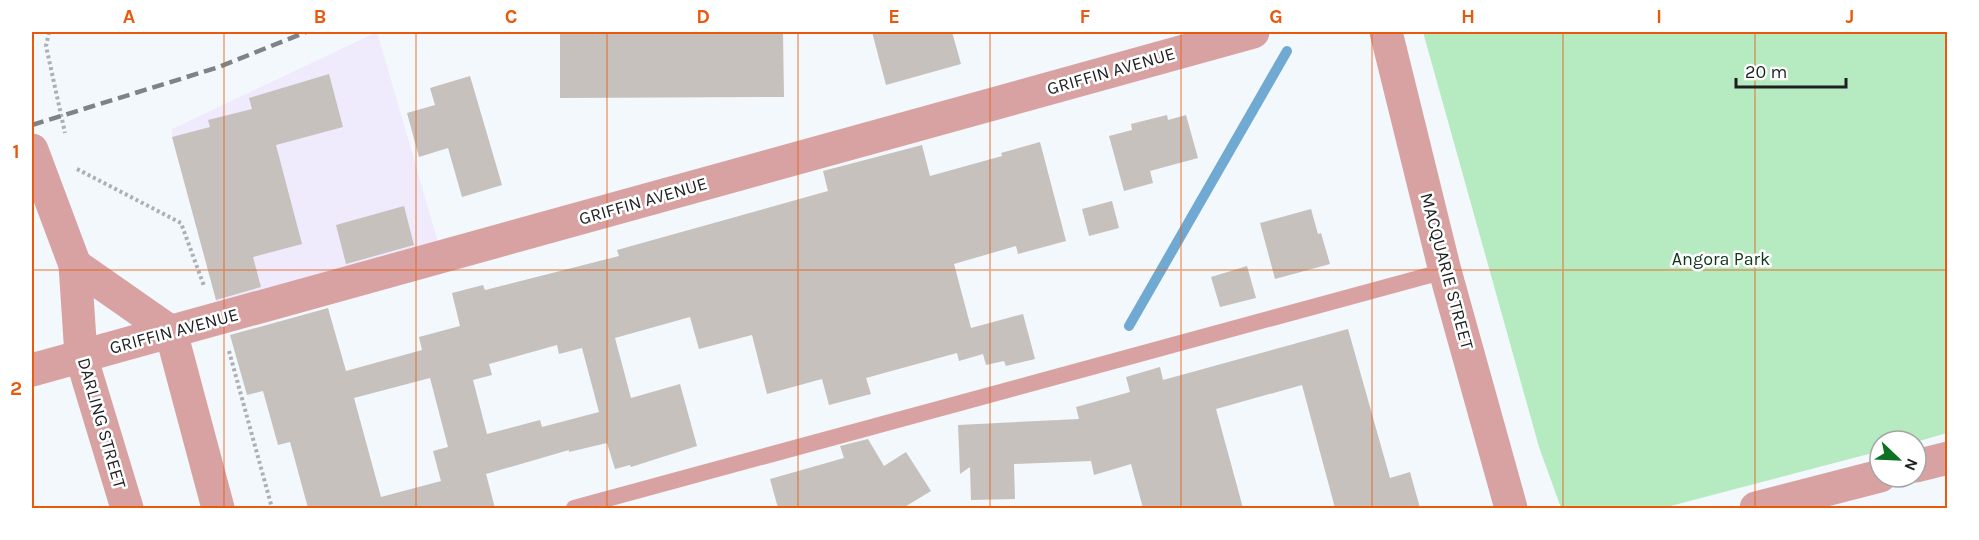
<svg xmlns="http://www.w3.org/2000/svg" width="1979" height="540" font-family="Karla,sans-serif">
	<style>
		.commercial { fill: #efeafc }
		.green { fill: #b6eac0 }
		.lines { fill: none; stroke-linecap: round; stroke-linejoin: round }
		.stream { stroke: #70aad2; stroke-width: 10 }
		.building { fill: #c6c1bd; fill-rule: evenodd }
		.path { stroke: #acb0b3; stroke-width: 4; stroke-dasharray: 3 3; stroke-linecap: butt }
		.service { stroke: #d9a2a2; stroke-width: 16 }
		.minor { stroke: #d9a2a2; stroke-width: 33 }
		.rail { stroke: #7f8385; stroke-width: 4.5; stroke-dasharray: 12 6; stroke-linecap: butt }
		.grid { fill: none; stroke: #e8590c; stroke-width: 1.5; stroke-opacity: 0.55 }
		.labels { text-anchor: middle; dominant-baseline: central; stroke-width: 5; stroke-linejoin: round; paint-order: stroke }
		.street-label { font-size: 18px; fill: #1d1f20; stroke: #fff }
		.park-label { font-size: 18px; fill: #0d361a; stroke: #fff }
		.neatline { fill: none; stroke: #e8590c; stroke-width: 2 }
		.grid-label { font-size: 20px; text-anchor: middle; font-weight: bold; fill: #e8590c }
	</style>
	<rect width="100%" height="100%" fill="#f3f8fc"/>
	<polygon class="commercial" points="377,32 438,242 217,304 172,137 172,129"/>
	<polygon class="green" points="1423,32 1947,32 1947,433 1916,442 1880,441 1880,451 1663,508 1561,508 1539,447"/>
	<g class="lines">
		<polyline class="stream" points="1129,326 1287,51"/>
	</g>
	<g class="building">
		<polygon points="560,32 783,32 784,97 560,98"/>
		<polygon points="872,32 952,32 961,64 886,85"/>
		<polygon points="329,74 343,127 276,145 302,244 253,257 261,287 216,300 172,137 210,127 208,120 252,109 249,98"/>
		<polygon points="470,76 502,185 462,197 448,148 419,157 407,113 435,105 430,88"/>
		<polygon points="1167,115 1168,120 1186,115 1198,158 1150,171 1153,183 1124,191 1109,136 1132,130 1131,124"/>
		<path d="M1040,142L1066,241L1018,254L1016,246L954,264L971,328L1023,314L1035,359L1006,366L1004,361L986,365L983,354L959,361L957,353L866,378L871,394L829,405L822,379L767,394L752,335L699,349L690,317L615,338L631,398L680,384L697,446L631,467L630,465L615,469L607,443L569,452V450L486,474L495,508H308L290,442L278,445L263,391L247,395L230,335L328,308L346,371L422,350L419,337L460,326L452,293L483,285L485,290L619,256L617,250L828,191L823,171L922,145L930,176L1002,156L1001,153ZM557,345L559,354L582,348L599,412L542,427L540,420L487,434L473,380L492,375L489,364ZM430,378L448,447L433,451L441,481L381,497L354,398Z"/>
		<polygon points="1112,201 1119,228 1089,236 1082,209"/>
		<polygon points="404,206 414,245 346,264 336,225"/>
		<polygon points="1311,209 1318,234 1321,233 1330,264 1275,279 1260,223"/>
		<polygon points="1247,266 1256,298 1220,307 1211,277"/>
		<polygon points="1348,329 1390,478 1410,472 1420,508 1335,508 1302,385 1216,409 1243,508 1143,508 1131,464 1094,475 1091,461 1014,464 1015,499 971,500 970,467 960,474 958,425 1079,419 1076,407 1130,392 1126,377 1160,367 1163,380"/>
		<polygon points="868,439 884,466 906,452 931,491 903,508 778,508 770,479 844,458 840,446"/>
	</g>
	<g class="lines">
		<g class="path">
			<polyline points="49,32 46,46 65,133"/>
			<polyline points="77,169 181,223 204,286"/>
			<polyline points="229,351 272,508"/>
		</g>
		<polyline class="service" points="574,508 1445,271"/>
		<g class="minor">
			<polyline points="1386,32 1445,271 1511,508"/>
			<polyline points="32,150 75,265 81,356 127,508"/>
			<polyline points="75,265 171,332 218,508"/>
			<polyline points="32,370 1253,32"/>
			<polyline points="1916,466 1948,458"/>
			<polyline points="1756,508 1880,476"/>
		</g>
		<polyline class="rail" points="32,125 219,67 306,32"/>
	</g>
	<path class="grid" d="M224,32V508M416,32V508M607,32V508M798,32V508M990,32V508M1181,32V508M1372,32V508M1563,32V508M1755,32V508M32,270H1948"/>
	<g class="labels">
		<g class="street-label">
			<text transform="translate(1111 71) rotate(-16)">GRIFFIN AVENUE</text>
			<text transform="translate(643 201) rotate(-16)">GRIFFIN AVENUE</text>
			<text transform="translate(1447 271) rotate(75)">MACQUARIE STREET</text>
			<text transform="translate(174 331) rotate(-15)">GRIFFIN AVENUE</text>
			<text transform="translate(102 423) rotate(74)">DARLING STREET</text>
		</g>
		<g class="park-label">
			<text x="1721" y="259">Angora Park</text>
		</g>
	</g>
	<rect width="1979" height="540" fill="none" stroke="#ffffff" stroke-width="66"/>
	<g transform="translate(1898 459) rotate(113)"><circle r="28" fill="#ffffff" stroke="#a5a5a6" stroke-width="1.5"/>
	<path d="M0-4.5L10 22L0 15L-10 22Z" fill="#0c7122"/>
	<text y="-9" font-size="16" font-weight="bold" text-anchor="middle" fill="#1d1f20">N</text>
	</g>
	<path d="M1736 78v9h110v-9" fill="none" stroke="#1d1f20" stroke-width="3"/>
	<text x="1745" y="78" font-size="18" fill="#1d1f20" stroke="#ffffff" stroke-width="4.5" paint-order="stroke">20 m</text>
	<rect x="33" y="33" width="1913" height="474" class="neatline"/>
	<g class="grid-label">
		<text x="129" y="23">A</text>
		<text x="320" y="23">B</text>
		<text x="511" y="23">C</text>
		<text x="703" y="23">D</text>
		<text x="894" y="23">E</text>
		<text x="1085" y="23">F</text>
		<text x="1276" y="23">G</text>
		<text x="1468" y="23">H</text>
		<text x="1659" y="23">I</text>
		<text x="1850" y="23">J</text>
		<text x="16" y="158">1</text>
		<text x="16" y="395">2</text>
	</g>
</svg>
